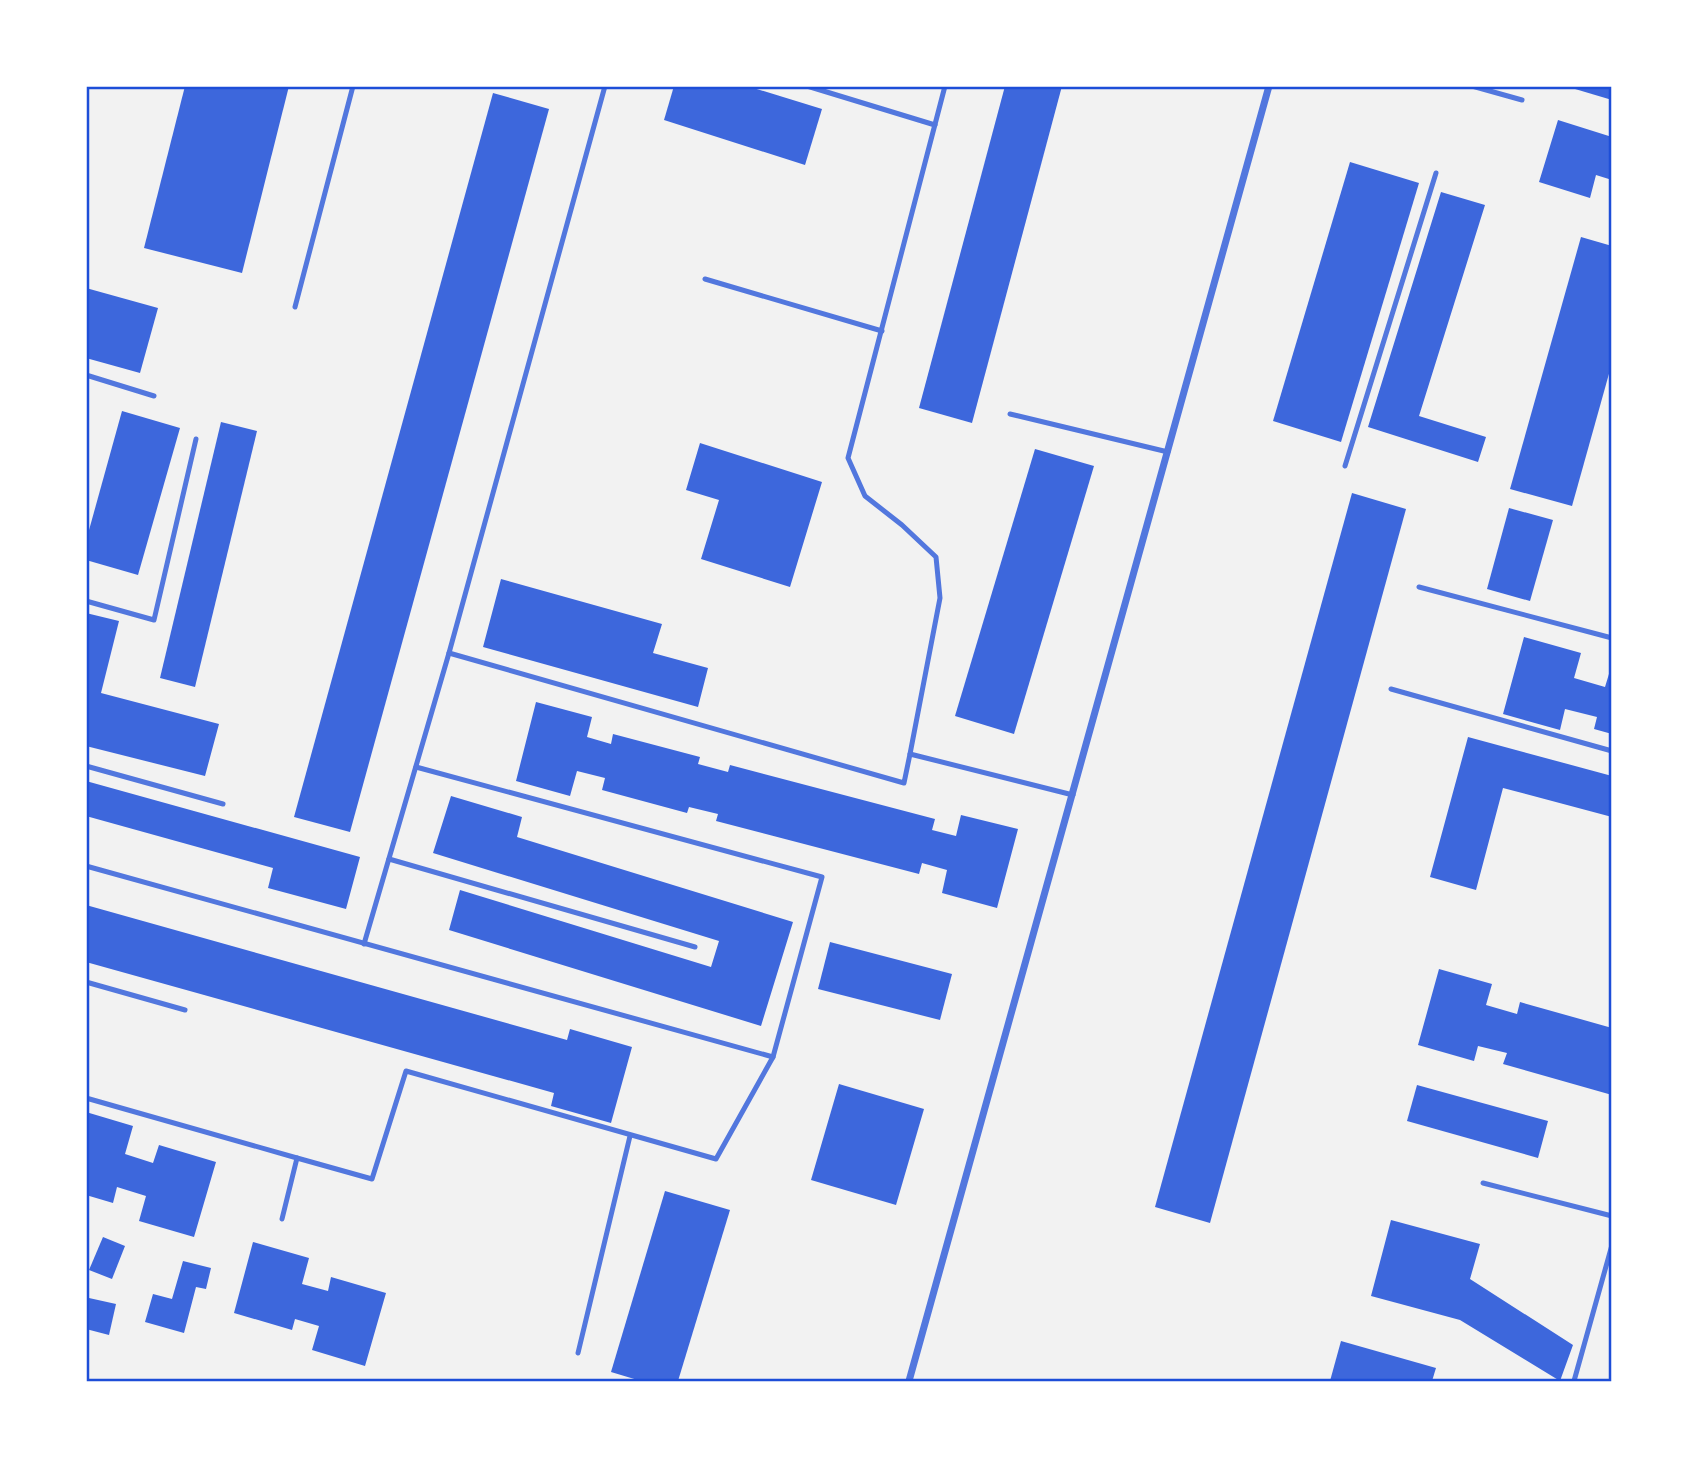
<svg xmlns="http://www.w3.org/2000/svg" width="1698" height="1467" font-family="'Titillium Web',sans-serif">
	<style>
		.building { fill: #3d67dc }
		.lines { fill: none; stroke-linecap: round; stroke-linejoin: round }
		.service { stroke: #5277de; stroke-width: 5 }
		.minor { stroke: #5277de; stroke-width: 7 }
		.neatline { fill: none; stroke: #1d4ed8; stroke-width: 2.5 }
	</style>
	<rect width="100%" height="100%" fill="#f2f2f2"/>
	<g class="building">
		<polygon points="185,86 289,86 242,273 144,248"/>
		<polygon points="674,86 747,86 822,109 805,165 664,120"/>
		<polygon points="1005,86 1062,86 972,423 919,408"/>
		<polygon points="1565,86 1612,86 1612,100"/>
		<polygon points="493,93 549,109 350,832 294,817"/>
		<polygon points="1558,120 1612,137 1612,180 1596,175 1590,198 1539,182"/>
		<polygon points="1350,162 1419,183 1341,442 1273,421"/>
		<polygon points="1441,192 1485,205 1419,416 1486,437 1478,462 1368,427"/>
		<polygon points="1581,237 1612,246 1612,363 1572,506 1510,489"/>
		<polygon points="86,288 158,308 140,373 86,358"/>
		<polygon points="122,411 180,428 138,575 86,560 86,541"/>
		<polygon points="221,422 257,431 195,687 160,678"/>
		<polygon points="700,443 822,482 790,587 701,559 719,500 686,490"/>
		<polygon points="1035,449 1094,466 1014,734 955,716"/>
		<polygon points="1352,493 1406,509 1210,1223 1155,1207"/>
		<polygon points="1509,508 1553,520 1530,601 1487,589"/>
		<polygon points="501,579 662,624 653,653 708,668 698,707 483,647"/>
		<polygon points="86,613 119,621 101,693 219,724 205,776 86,746"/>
		<polygon points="1524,637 1581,653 1574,678 1605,687 1612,664 1612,734 1594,729 1597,717 1565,709 1560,730 1503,714"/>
		<polygon points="536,702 592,717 587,737 611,744 613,734 700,757 698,764 728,772 730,765 935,819 932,830 956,836 961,815 1018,829 997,908 942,893 947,870 922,863 919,874 716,821 718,814 689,807 687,813 602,790 605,778 577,771 570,796 516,781"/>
		<polygon points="1468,737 1612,776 1612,817 1503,788 1476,890 1430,877"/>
		<polygon points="86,781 360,857 346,909 268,888 273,868 86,816"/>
		<polygon points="451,796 522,817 517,837 793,922 761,1026 449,930 460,890 711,967 719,941 433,853"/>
		<polygon points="86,905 567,1040 570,1029 632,1047 611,1123 551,1106 554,1093 86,962"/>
		<polygon points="830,942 952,974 940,1020 818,989"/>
		<polygon points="1439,969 1492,984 1486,1005 1517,1014 1520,1002 1612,1028 1612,1095 1503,1064 1507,1053 1478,1046 1474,1061 1418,1045"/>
		<polygon points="839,1084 924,1109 896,1205 811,1180"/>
		<polygon points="1417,1085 1548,1121 1538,1158 1407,1121"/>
		<polygon points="86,1112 133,1126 125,1154 153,1163 159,1145 216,1162 194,1237 139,1221 146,1196 117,1187 113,1203 86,1195"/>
		<polygon points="665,1191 730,1210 678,1381 641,1381 611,1372"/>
		<polygon points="1391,1220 1480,1244 1470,1279 1573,1345 1560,1381 1460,1320 1371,1296"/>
		<polygon points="103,1237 125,1246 112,1279 89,1270"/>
		<polygon points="253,1242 309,1258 302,1284 328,1291 331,1277 386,1293 365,1366 312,1350 319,1326 295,1319 292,1330 234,1313"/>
		<polygon points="183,1261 211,1268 206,1289 196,1287 184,1333 145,1322 153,1294 172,1299"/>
		<polygon points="89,1298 116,1304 109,1335 86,1329"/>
		<polygon points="1341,1341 1436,1368 1432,1381 1330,1381"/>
	</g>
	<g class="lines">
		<g class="service">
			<polyline points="807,86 935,125"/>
			<polyline points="1472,86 1522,100"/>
			<polyline points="705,279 882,331"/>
			<polyline points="295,307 353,86"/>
			<polyline points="86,375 154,396"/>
			<polyline points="1010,414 1168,452"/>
			<polyline points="1345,466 1436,173"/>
			<polyline points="1419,587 1612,638"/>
			<polyline points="86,601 154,620 196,439"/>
			<polyline points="449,653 904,783 910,754 1073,795"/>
			<polyline points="1391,689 1612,751"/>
			<polyline points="910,754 940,598 936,557 902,525 865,496 848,458 945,86"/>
			<polyline points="86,766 223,804"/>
			<polyline points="389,859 695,947"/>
			<polyline points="86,866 773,1057"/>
			<polyline points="364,944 449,653 605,86"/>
			<polyline points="86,982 185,1010"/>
			<polyline points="86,1098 297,1158"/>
			<polyline points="1483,1183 1612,1216"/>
			<polyline points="282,1219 297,1158 372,1179 406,1071 716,1159 773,1057 822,877 416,767"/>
			<polyline points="578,1353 630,1136"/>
			<polyline points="1574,1381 1612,1245"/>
		</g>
		<polyline class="minor" points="909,1381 1269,86"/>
	</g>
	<rect width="1698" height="1467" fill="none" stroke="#ffffff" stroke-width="175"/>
	<rect x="88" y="88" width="1522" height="1292" class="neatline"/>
</svg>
